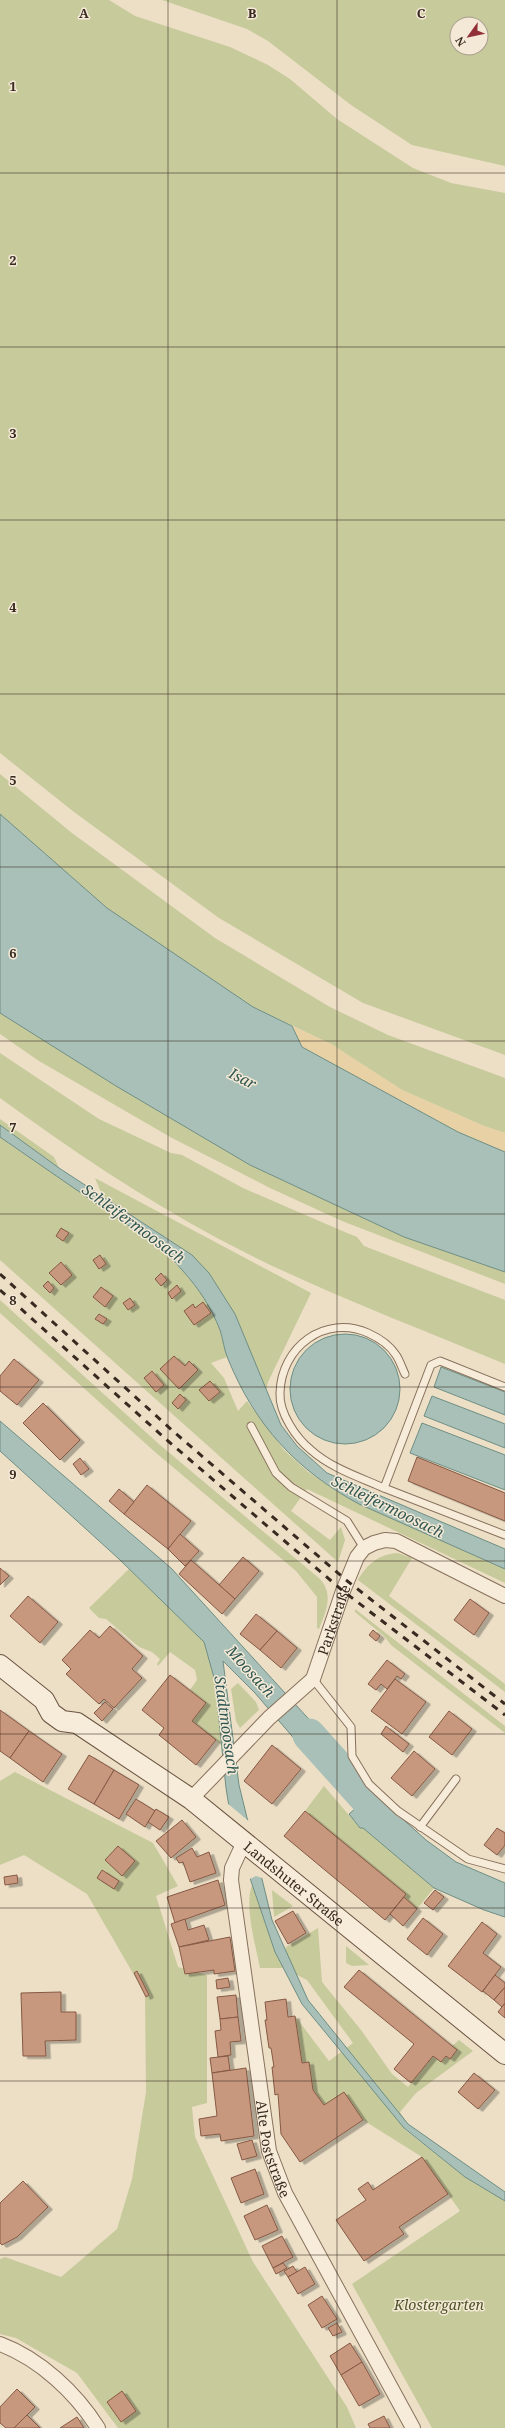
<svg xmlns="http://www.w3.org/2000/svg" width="505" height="2428" font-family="'Noto Serif',serif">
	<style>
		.green { fill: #c7ca9b; fill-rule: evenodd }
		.sand { fill: #e7d1a5 }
		.water { fill: #a8c0b7; stroke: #6f8e84 }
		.pier { fill: #ecdfc6 }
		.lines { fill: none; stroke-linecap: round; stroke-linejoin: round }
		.river { stroke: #a8c0b7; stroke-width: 33 }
		.building { fill: #c8987e; stroke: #855944; filter: url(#shadow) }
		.service-casing { stroke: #87715d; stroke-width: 9 }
		.minor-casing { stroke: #87715d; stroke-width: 16 }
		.secondary-casing { stroke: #695240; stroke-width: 22 }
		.service { stroke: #f7ecd9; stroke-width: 7 }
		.minor { stroke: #f7ecd9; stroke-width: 14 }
		.secondary { stroke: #f7ecd9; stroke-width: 20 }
		.rail { stroke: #382a20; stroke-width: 3; stroke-dasharray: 7 7; stroke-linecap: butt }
		.grid { fill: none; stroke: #382a20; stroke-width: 1; stroke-opacity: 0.55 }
		.labels { text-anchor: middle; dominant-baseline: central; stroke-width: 3; stroke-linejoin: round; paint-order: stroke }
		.street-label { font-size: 14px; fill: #382a20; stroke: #f4e9d6 }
		.park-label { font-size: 14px; font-style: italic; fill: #4b5327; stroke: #f4e9d6 }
		.water-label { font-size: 15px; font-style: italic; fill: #305752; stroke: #f4e9d6 }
		.grid-label { font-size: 13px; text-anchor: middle; font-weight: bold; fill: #382a20; stroke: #f4e9d6; stroke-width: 3; stroke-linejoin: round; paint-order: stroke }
	</style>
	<defs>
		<filter id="shadow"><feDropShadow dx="4.5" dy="2.5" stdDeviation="0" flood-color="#0004"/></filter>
	</defs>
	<rect width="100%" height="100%" fill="#ecdfc6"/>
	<g class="green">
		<polygon points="0,0 109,0 135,16 230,47 268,65 290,79 337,119 413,168 451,183 505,193 505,1055 363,1003 219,918 74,812 0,753"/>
		<path d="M162,0H505V166L412,145L351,105L268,41L247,29ZM457,24H481V48H457Z"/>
		<polygon points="0,774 72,833 215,938 330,1007 388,1035 505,1078 505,1133 484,1126 402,1090 331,1044 253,1007 107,908 0,814"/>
		<polygon points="0,1013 116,1086 250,1165 404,1237 505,1272 505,1284 342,1221 270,1188 172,1138 39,1061 0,1034"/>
		<path d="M0,1053L99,1119L171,1153L182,1155L243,1188L347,1233L357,1237L364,1246L505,1300V1364C409,1324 311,1288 219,1239C142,1198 70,1149 0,1098Z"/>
		<polygon points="0,1119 54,1157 59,1168 0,1125"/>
		<polygon points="0,1137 152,1242 182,1270 209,1303 220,1331 227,1357 211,1363 224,1378 238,1411 247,1401 284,1450 307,1471 336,1491 505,1569 505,1583 307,1489 291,1511 330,1540 341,1527 345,1540 338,1562 0,1260"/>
		<polygon points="95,1178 311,1293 268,1382 266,1391 235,1314 192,1255 102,1195"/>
		<path d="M0,1300L160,1445L320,1579C334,1595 326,1611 319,1629L317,1628V1597L296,1571L155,1452L0,1313Z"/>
		<path d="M398,1553L412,1558L389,1596L505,1684V1692L358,1580C367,1564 379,1554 398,1553Z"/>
		<polygon points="129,1569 204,1642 215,1681 223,1746 192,1721 206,1703 190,1690 197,1680 195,1670 170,1652 158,1666 157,1664 160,1659 152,1652 139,1647 106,1619 99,1618 89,1608"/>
		<polygon points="355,1609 505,1726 505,1733 391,1645 384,1636 355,1612"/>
		<polygon points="238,1683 256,1702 259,1710 240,1728 236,1721 231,1689"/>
		<polygon points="15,1772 153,1843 178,1886 156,1896 178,1967 207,1975 207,2103 192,2107 195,2137 253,2262 347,2407 356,2428 118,2428 77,2373 16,2338 0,2334 0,2259 5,2257 61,2277 117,2229 132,2179 146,2092 145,1994 87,1894 24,1855 0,1865 0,1781"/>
		<polygon points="324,1786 360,1828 363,1828 434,1888 417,1909 404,1897 406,1894 305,1811"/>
		<path d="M252,1885L275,1952L285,1951L286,1947L318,1928L322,1982L361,2030L392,2074L408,2087L433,2056L441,2062L446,2056L450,2059L457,2050L452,2046L459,2040L473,2051L416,2093L400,2112L408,2124L404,2129L465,2177L505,2201V2428H432L352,2284L460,2211L422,2157L363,2120L344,2092L324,2105L313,2090L309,2063H302L295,2016L329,2061L353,2043L307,1980L283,1968H260C256,1947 244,1905 252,1885Z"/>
		<polygon points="272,1890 293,1906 274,1917"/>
		<polygon points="346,1946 369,1965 352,1966 346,1963"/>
	</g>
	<polygon class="sand" points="292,1026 331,1044 402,1090 484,1126 505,1133 505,1152 458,1132 302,1047"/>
	<g class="water">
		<polygon points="0,814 107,908 253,1007 292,1026 302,1047 458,1132 505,1152 505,1272 404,1237 250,1165 116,1086 0,1013"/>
		<path d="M0,1125L59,1168L192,1255L209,1273L235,1314L281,1425L297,1446L327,1473L505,1549V1569L359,1504C296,1470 255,1425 228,1359C224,1350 223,1339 220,1330C211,1307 199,1289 183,1271C163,1247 135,1230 110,1213C73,1188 37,1162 0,1137Z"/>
		<circle cx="345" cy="1389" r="55"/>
		<polygon points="441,1367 505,1392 505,1415 434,1387"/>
		<polygon points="432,1396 505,1424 505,1448 424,1416"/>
		<polygon points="0,1421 171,1568 347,1761 328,1778 255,1693 223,1661 239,1785 272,1920 308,2000 408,2124 505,2192 505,2201 465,2177 404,2128 302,2004 275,1952 232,1825 226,1788 215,1681 204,1642 119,1559 0,1451"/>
		<polygon points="422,1423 505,1455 505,1490 410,1453"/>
		<polygon points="364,1784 426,1840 456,1862 505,1883 505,1917 484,1910 434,1888 363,1828 360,1828 349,1814 355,1809 347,1799"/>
	</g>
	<polygon class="pier" points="227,1803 251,1823 265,1879 256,1876 248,1880 230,1826"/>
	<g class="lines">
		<polyline class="river" points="309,1735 388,1823"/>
	</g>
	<g class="building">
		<polygon points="61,1228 69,1233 63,1241 56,1236"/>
		<polygon points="100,1255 106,1264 99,1269 93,1260"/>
		<polygon points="61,1262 72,1275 61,1285 49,1273"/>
		<polygon points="161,1273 167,1280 161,1286 155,1279"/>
		<polygon points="48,1281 54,1288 50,1293 43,1286"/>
		<polygon points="177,1285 181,1291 172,1299 168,1293"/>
		<polygon points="101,1287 113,1296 105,1307 93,1297"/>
		<polygon points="130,1298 135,1305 128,1310 123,1303"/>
		<polygon points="203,1302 211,1313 194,1325 184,1311 193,1304 195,1308"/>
		<polygon points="99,1314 107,1319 103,1324 95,1319"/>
		<polygon points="174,1356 185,1366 189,1361 198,1370 179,1389 160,1369"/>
		<polygon points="14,1359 39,1380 17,1405 0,1391 0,1376"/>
		<polygon points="152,1371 164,1385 156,1392 144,1378"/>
		<polygon points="210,1381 220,1392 209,1401 199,1390"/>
		<polygon points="180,1394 186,1400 178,1409 172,1403"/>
		<polygon points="43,1403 80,1440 60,1460 23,1423"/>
		<polygon points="417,1457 505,1493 505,1521 408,1481"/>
		<polygon points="80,1458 89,1469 81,1475 73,1464"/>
		<polygon points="147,1485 191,1521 168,1549 124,1514"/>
		<polygon points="119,1489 134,1502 124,1514 109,1501"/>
		<polygon points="180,1534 199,1551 185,1566 168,1549"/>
		<polygon points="243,1557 259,1571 235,1599 219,1585"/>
		<polygon points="191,1560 235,1599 222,1614 179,1574"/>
		<polygon points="0,1568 9,1576 0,1585"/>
		<polygon points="28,1596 58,1622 40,1643 10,1616"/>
		<polygon points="470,1599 489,1613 474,1635 454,1620"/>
		<polygon points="256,1614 277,1631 260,1650 240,1634"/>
		<polygon points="110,1626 143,1656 132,1669 142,1678 114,1708 104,1699 99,1704 66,1674 71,1669 62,1660 90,1630 99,1638"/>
		<polygon points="373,1630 380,1636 376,1641 369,1635"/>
		<polygon points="277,1631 297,1648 281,1668 260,1650"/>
		<polygon points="387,1660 405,1674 401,1679 397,1676 387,1689 381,1684 376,1690 368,1684"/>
		<polygon points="170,1675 206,1703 192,1721 216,1740 196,1765 159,1735 164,1728 142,1710"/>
		<polygon points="395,1679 426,1702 402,1734 371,1711"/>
		<polygon points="105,1702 113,1709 102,1721 94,1713"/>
		<polygon points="0,1710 29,1731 10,1758 0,1751"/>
		<polygon points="449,1711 472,1729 452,1755 429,1737"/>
		<polygon points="386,1726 409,1744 403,1752 381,1734"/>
		<polygon points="29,1731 62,1754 43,1782 10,1758"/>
		<polygon points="272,1745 301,1769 272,1804 244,1781"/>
		<polygon points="414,1751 435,1769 412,1796 391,1778"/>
		<polygon points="89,1755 114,1770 94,1804 68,1789"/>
		<polygon points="114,1770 139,1785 119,1819 94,1804"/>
		<polygon points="136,1799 155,1811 145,1827 126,1814"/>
		<polygon points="156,1809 169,1817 160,1830 148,1822"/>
		<polygon points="305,1811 406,1894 385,1920 284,1836"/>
		<polygon points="182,1820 196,1837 171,1858 156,1841"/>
		<polygon points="497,1828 505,1833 505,1845 497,1855 484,1845"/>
		<polygon points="118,1846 135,1861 122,1876 105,1860"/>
		<polygon points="192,1848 197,1857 209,1852 216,1873 190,1882 183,1862 179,1863 176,1858"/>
		<polygon points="102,1870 119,1881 114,1889 97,1878"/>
		<polygon points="17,1875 18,1883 5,1885 4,1877"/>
		<polygon points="218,1880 225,1905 175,1923 167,1897"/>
		<polygon points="435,1890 444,1897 433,1910 424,1903"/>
		<polygon points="404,1897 417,1909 403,1926 390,1914"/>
		<polygon points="293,1911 306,1933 288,1944 275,1921"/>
		<polygon points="423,1918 443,1934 427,1955 407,1939"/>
		<polygon points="185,1919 188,1930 204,1925 209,1940 179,1947 171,1924"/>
		<polygon points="482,1922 497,1934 483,1953 501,1967 482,1992 448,1966"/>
		<polygon points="230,1937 235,1971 214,1974 214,1970 185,1974 179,1947"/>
		<polygon points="359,1970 457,2050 450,2059 446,2056 441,2062 433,2056 411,2083 394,2069 414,2044 344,1987"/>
		<polygon points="137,1971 149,1995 146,1997 134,1973"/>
		<polygon points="495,1975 505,1983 505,1987 494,2000 483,1991"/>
		<polygon points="228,1978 230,1987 217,1989 216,1980"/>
		<polygon points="505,1987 505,2003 502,2007 494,2000"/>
		<polygon points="61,1992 61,2012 76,2012 76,2040 45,2041 46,2056 23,2056 21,1993"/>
		<polygon points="236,1995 238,2017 220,2019 217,1997"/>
		<polygon points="286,1999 288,2017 295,2016 302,2063 309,2062 313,2090 324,2105 344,2092 363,2120 300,2162 281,2134 278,2094 275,2095 272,2067 274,2067 271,2048 269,2048 265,2020 267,2020 265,2002"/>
		<polygon points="505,2003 505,2018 498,2012"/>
		<polygon points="238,2017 241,2041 230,2042 231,2055 218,2057 215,2031 221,2030 220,2019"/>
		<polygon points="228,2056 230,2070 212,2073 210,2058"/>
		<polygon points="246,2068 254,2136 221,2141 220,2134 201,2136 199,2119 217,2116 212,2073"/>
		<polygon points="474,2073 495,2090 478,2109 458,2092"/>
		<polygon points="252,2140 257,2156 242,2160 237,2144"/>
		<polygon points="422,2157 448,2194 399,2227 404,2234 364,2261 336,2220 366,2200 358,2189 368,2182 373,2190"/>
		<polygon points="255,2169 264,2194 241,2203 231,2178"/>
		<polygon points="23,2181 48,2207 17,2237 2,2245 0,2243 0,2203"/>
		<polygon points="267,2205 278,2230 255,2240 244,2216"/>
		<polygon points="282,2236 293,2257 273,2268 262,2246"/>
		<polygon points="283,2263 287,2268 276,2274 273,2268"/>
		<polygon points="293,2266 297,2272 288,2277 284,2271"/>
		<polygon points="305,2267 315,2284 298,2294 288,2277"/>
		<polygon points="322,2296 337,2319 322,2328 308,2305"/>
		<polygon points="337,2323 342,2332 333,2336 328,2328"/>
		<polygon points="350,2343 362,2362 341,2375 330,2356"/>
		<polygon points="362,2362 380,2394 359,2406 341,2375"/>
		<polygon points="17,2389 35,2407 14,2428 6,2428 0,2423 0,2407"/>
		<polygon points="122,2391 136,2411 121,2422 107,2402"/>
		<polygon points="27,2415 40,2428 14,2428"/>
		<polygon points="384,2416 390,2428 370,2428 368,2424"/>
		<polygon points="77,2417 84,2428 60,2428"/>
	</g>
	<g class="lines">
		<defs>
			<g id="service">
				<polyline points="505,1387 440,1361 431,1365 384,1488 505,1535"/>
				<polyline points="251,1426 276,1473 291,1487 347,1521 364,1548"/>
				<path d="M384,1488C359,1477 331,1468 311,1450C296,1438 279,1413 280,1393C281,1347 325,1314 368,1333C379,1338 389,1344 396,1355C400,1361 402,1368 405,1374"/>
				<polyline points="313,1679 351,1727 352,1756 369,1784 398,1811 468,1859 505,1869"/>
				<polyline points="420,1827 456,1779"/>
			</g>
			<g id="minor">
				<path id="s1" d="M191,1799L269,1718L313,1679L343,1591L357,1557L364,1548L374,1543L385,1540L396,1541L505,1596"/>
				<path id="s2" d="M244,1842L232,1868L231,1880L269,2151L285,2193L413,2428"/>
				<path d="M0,2344C40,2359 76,2393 98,2428"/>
			</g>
			<g id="secondary">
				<path id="s3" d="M0,1665L44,1700L51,1713L62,1721L77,1723L191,1799L505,2054"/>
			</g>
		</defs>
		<use href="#service" class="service-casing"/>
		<use href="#minor" class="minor-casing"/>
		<use href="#secondary" class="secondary-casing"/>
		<use href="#service" class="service"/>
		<use href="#minor" class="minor"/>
		<use href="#secondary" class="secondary"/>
		<g class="rail">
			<polyline points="0,1274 174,1432 346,1580 505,1704"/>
			<polyline points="0,1290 168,1441 343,1591 505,1715"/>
		</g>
	</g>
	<path class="grid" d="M168,0V2428M337,0V2428M0,173H505M0,347H505M0,520H505M0,694H505M0,867H505M0,1041H505M0,1214H505M0,1387H505M0,1561H505M0,1734H505M0,1908H505M0,2081H505M0,2255H505"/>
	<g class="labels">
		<g class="street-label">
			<text stroke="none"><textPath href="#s1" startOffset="234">Parkstraße</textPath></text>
			<text stroke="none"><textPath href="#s3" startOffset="370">Landshuter Straße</textPath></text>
			<text stroke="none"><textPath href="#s2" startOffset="313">Alte Poststraße</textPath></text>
		</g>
		<g class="park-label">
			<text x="439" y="2304">Klostergarten</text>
		</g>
		<g class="water-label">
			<text transform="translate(243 1078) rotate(27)">Isar</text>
			<text transform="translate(134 1223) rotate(36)">Schleifermoosach</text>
			<text transform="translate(388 1506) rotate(26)">Schleifermoosach</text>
			<text transform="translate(251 1671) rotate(48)">Moosach</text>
			<text transform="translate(227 1725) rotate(82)">Stadtmoosach</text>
		</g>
	</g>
	<g class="grid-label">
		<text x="84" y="18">A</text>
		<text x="252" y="18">B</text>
		<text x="421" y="18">C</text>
		<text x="13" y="91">1</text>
		<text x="13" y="265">2</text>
		<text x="13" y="438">3</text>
		<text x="13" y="612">4</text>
		<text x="13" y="785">5</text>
		<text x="13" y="958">6</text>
		<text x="13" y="1132">7</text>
		<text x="13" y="1305">8</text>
		<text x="13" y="1479">9</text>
	</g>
	<g transform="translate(469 36) rotate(237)"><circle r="19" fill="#f4e9d6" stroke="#a99d8d"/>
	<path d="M0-3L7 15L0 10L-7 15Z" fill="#933037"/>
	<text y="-6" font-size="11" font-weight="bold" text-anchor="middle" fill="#382a20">N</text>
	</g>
</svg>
